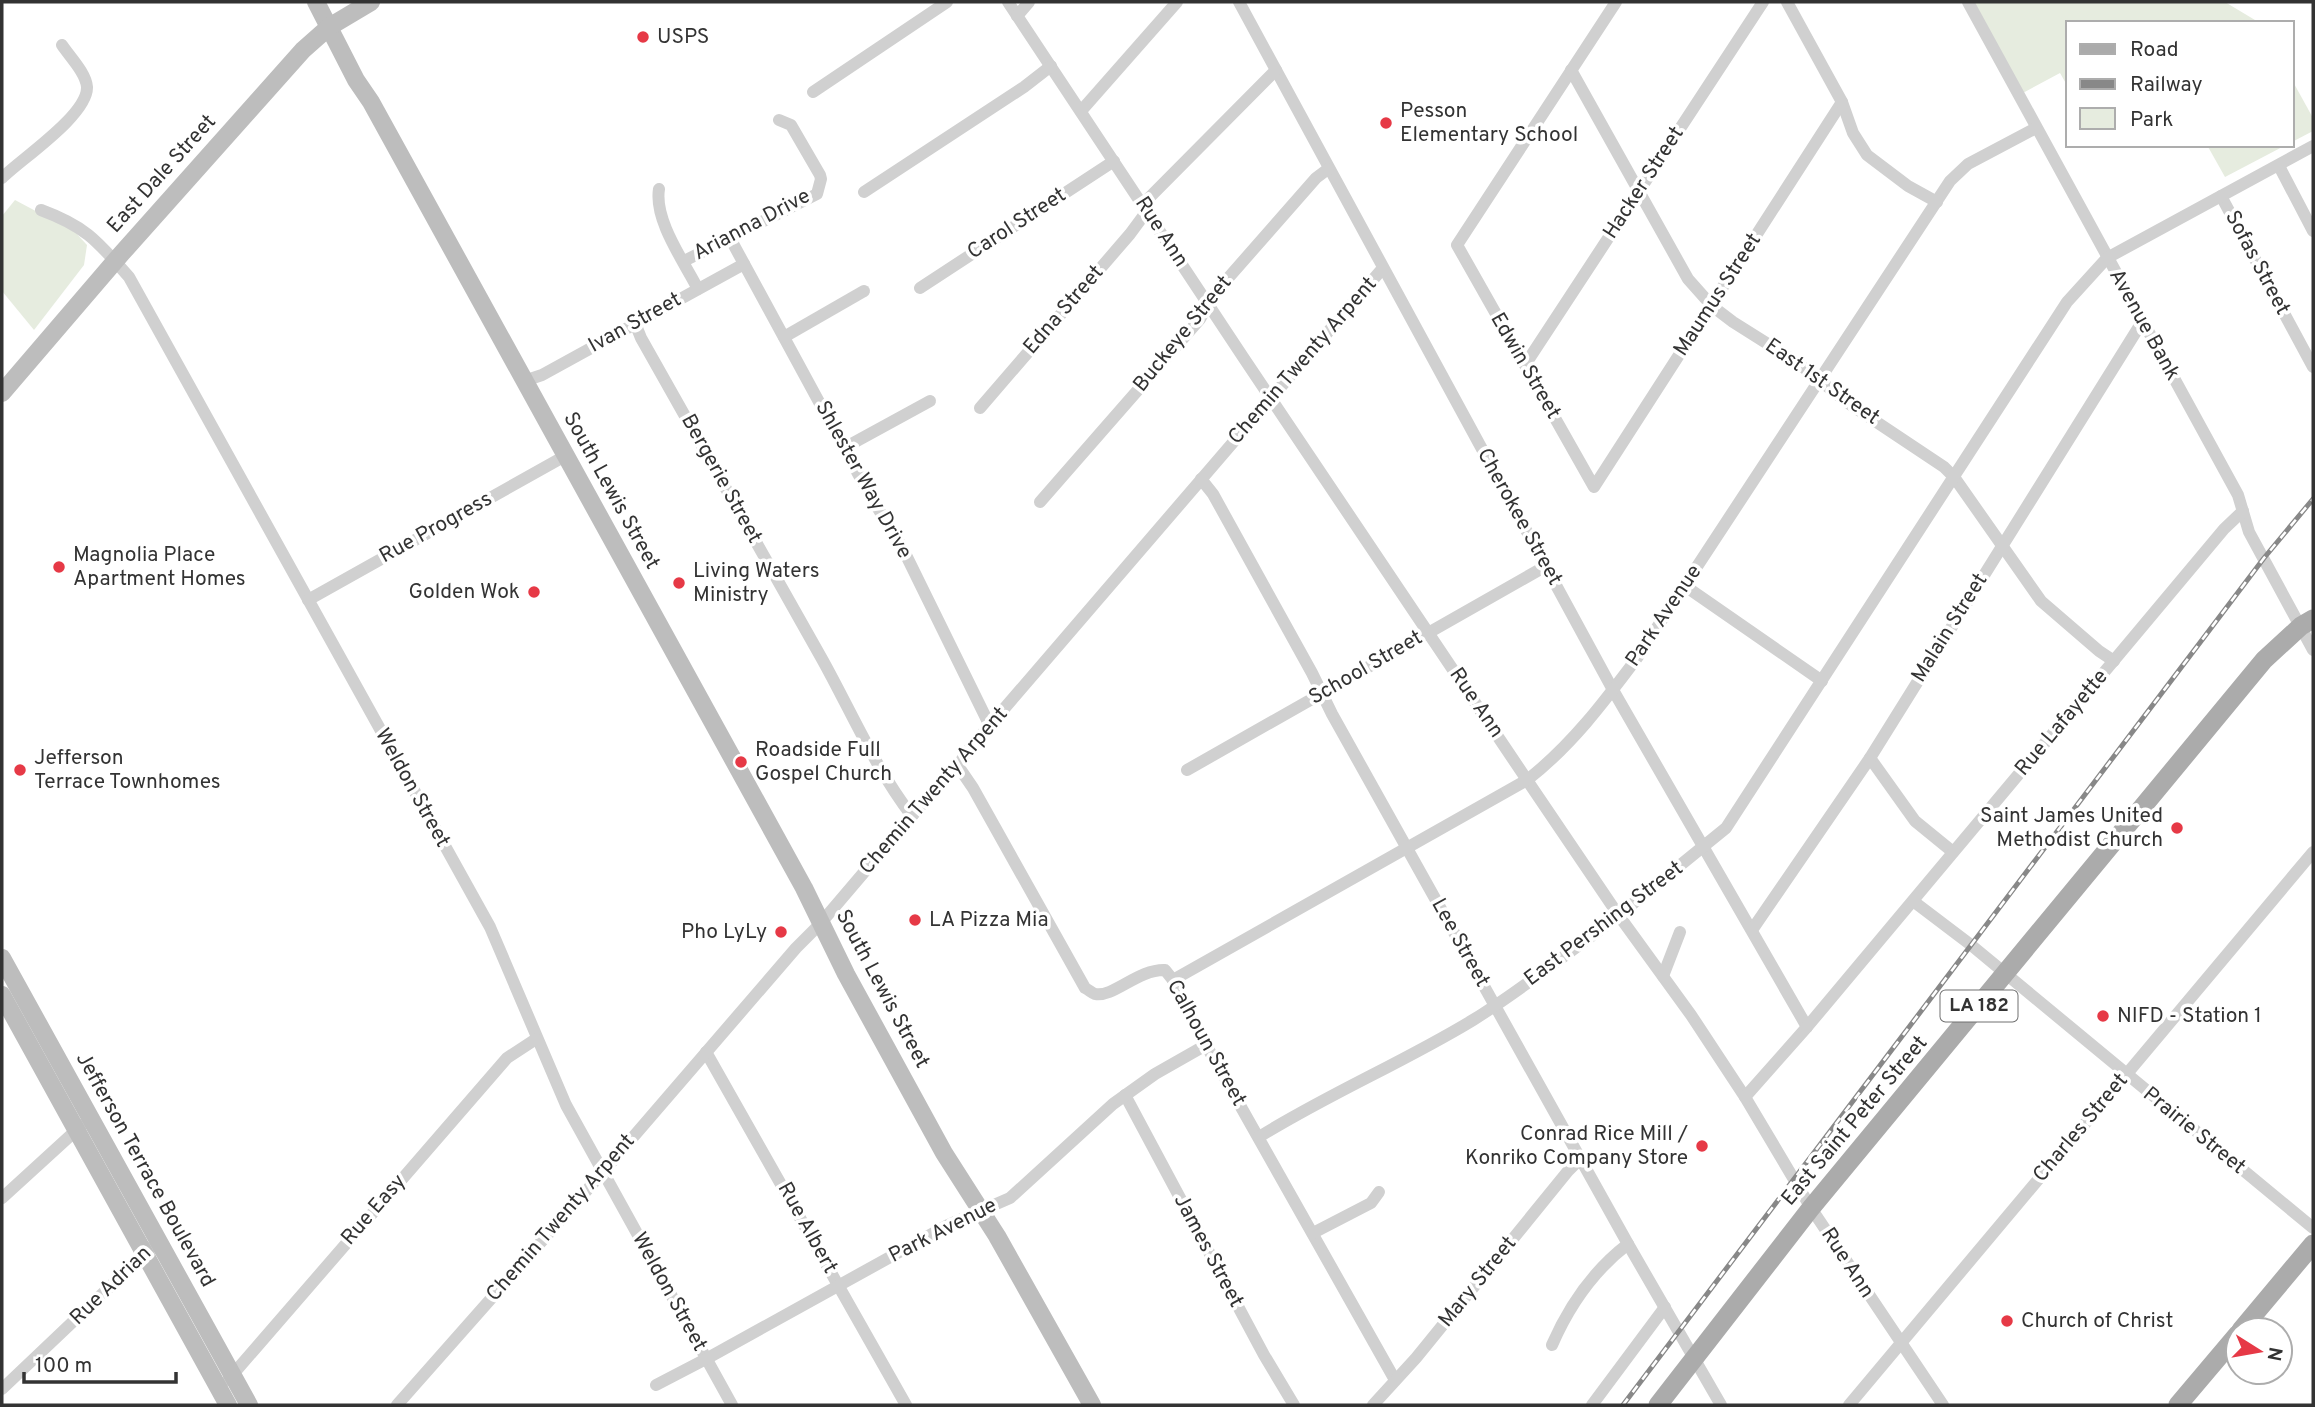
<svg xmlns="http://www.w3.org/2000/svg" width="2315" height="1407" font-family="Overpass,sans-serif">
	<style>
		.green { fill: #e6ecdf }
		.lines { fill: none; stroke-linecap: round; stroke-linejoin: round }
		.street { stroke: #d0d0d0; stroke-width: 12 }
		.secondary { stroke: #bdbdbd; stroke-width: 18 }
		.primary { stroke: #ababab; stroke-width: 19 }
		.rail-casing { stroke: #888; stroke-width: 5 }
		.rail { stroke: #fff; stroke-width: 2.5; stroke-dasharray: 8; stroke-linecap: butt }
		.poi-dot { fill: #e63946; stroke: #fff; stroke-width: 2.5 }
		.labels { text-anchor: middle; dominant-baseline: central; stroke-width: 7; stroke-linejoin: round; paint-order: stroke }
		.shield { fill: #fff; stroke: #707070; stroke-width: 2 }
		.shield-label { font-size: 19px; font-weight: bold; fill: #333 }
		.poi-label { font-size: 21px; fill: #333; stroke: #fff; text-anchor: start }
		.street-label { font-size: 21px; fill: #333; stroke: #fff }
	</style>
	<rect width="100%" height="100%" fill="#fff"/>
	<g class="green">
		<polygon points="1971,2 2225,2 2260,23 2068,23 2068,87 2060,73 2021,94"/>
		<polygon points="2292,80 2313,118 2313,131 2292,142"/>
		<polygon points="2207,145 2286,145 2225,177"/>
		<polygon points="15,200 75,232 87,245 84,265 34,330 2,291 2,216"/>
	</g>
	<g class="lines">
		<g class="street">
			<polyline points="1008,2 1243,357 1527,780 1617,913 1691,1015 1745,1097 1811,1208 1943,1405"/>
			<polyline points="1239,2 1613,690 1807,1027"/>
			<polyline points="1616,2 1457,245 1594,487 1842,102"/>
			<polyline points="1787,2 1842,102 1853,133 1867,155 1908,186 1937,202"/>
			<polyline points="1968,2 2238,495 2249,532 2313,650"/>
			<polyline points="1017,16 1029,2"/>
			<polyline points="1571,70 1688,279 1712,306 1733,322 1798,363 1848,403 1944,467 1954,477 2041,601 2099,651 2114,661"/>
			<polyline points="813,92 947,2"/>
			<polyline points="1081,111 1177,2"/>
			<polyline points="2279,166 2313,231"/>
			<path d="M2,178C21,159 88,115 87,87C86,73 70,57 62,45"/>
			<path d="M659,189C654,220 683,260 698,289"/>
			<polyline points="864,192 1024,87 1051,66"/>
			<polyline points="2221,196 2313,367"/>
			<polyline points="1142,205 1276,70"/>
			<path d="M41,210C87,227 98,242 129,277L490,927L566,1105L732,1405"/>
			<polyline points="730,238 869,494 902,547 990,726"/>
			<polyline points="684,261 817,194 821,179 820,175 791,125 779,120"/>
			<polyline points="920,288 1114,161"/>
			<path d="M635,323L641,338C701,445 762,552 822,659C851,711 875,768 912,816"/>
			<polyline points="784,337 864,291"/>
			<polyline points="1525,365 1763,2"/>
			<polyline points="524,381 542,375 744,264"/>
			<polyline points="980,408 1130,234 1147,211"/>
			<polyline points="844,448 930,401"/>
			<polyline points="1201,479 1213,494 1312,673 1332,714 1628,1244 1721,1405"/>
			<polyline points="1040,502 1200,319 1215,293 1316,178 1328,169"/>
			<polyline points="1685,586 1822,681"/>
			<polyline points="308,600 565,456"/>
			<polyline points="1870,758 1915,821 1953,852"/>
			<path d="M958,766L973,788L1085,988C1089,990 1092,993 1095,994C1113,998 1138,969 1165,970L1173,980L1206,1045L1395,1380"/>
			<polyline points="1187,770 1546,566"/>
			<polyline points="1913,901 1971,945 2313,1228"/>
			<polyline points="1752,930 1870,758 2142,322"/>
			<polyline points="1663,976 1680,932"/>
			<path d="M1173,980L1527,780C1571,746 1604,702 1637,658L1950,181L1968,164L2036,128"/>
			<polyline points="706,1052 906,1405"/>
			<polyline points="1125,1095 1264,1355 1294,1405"/>
			<polyline points="1745,1097 1807,1027 2224,529 2243,511"/>
			<path d="M1259,1137C1328,1094 1404,1062 1473,1020C1520,991 1563,956 1608,924L1617,913L1630,906L1726,828L2067,302L2107,258L2313,146"/>
			<polyline points="2,1198 82,1125"/>
			<polyline points="1313,1233 1371,1203 1379,1192"/>
			<path d="M1552,1345C1569,1306 1594,1270 1628,1244"/>
			<polyline points="228,1380 507,1058 536,1039"/>
			<polyline points="656,1385 706,1359 948,1225 1010,1198 1113,1104 1155,1074 1206,1045"/>
			<polyline points="2,1389 158,1241"/>
			<polyline points="397,1405 603,1172 796,948 820,924 946,776 958,766 966,753 1383,268"/>
			<polyline points="1373,1405 1416,1358 1568,1171 1581,1158"/>
			<polyline points="1592,1405 1665,1307"/>
			<polyline points="1849,1405 2313,852"/>
		</g>
		<g class="secondary">
			<polyline points="316,2 356,80 371,102 804,888 846,974 944,1153 997,1236 1092,1405"/>
			<polyline points="2,393 122,253 303,50 329,27 371,2"/>
			<polyline points="2,958 249,1405"/>
			<polyline points="2,995 228,1405"/>
		</g>
		<g class="primary">
			<polyline points="2241,1330 2313,1244"/>
			<polyline points="1658,1405 1811,1208 2264,660 2301,626 2313,619"/>
			<polyline points="2178,1405 2238,1334"/>
		</g>
		<defs>
			<polyline id="rail" points="1623,1405 2264,558 2313,499"/>
		</defs>
		<use href="#rail" class="rail-casing"/>
		<use href="#rail" class="rail"/>
	</g>
	<g class="poi-dot">
		<circle cx="643" cy="37" r="7"/>
		<circle cx="1386" cy="123" r="7"/>
		<circle cx="59" cy="567" r="7"/>
		<circle cx="679" cy="583" r="7"/>
		<circle cx="534" cy="592" r="7"/>
		<circle cx="741" cy="762" r="7"/>
		<circle cx="20" cy="770" r="7"/>
		<circle cx="2177" cy="828" r="7"/>
		<circle cx="915" cy="920" r="7"/>
		<circle cx="781" cy="932" r="7"/>
		<circle cx="2103" cy="1016" r="7"/>
		<circle cx="1702" cy="1146" r="7"/>
		<circle cx="2007" cy="1321" r="7"/>
	</g>
	<g class="labels">
		<rect class="shield" x="1940.5" y="990.5" width="77" height="31" rx="5"/>
		<g class="shield-label">
			<text x="1979" y="1006">LA 182</text>
		</g>
		<g class="poi-label">
			<text x="657" y="37">USPS</text>
			<text x="1400" y="111">Pesson<tspan x="1400" dy="24">Elementary School</tspan></text>
			<text x="73" y="555">Magnolia Place<tspan x="73" dy="24">Apartment Homes</tspan></text>
			<text x="693" y="571">Living Waters<tspan x="693" dy="24">Ministry</tspan></text>
			<text x="520" y="592" text-anchor="end">Golden Wok</text>
			<text x="755" y="750">Roadside Full<tspan x="755" dy="24">Gospel Church</tspan></text>
			<text x="34" y="758">Jefferson<tspan x="34" dy="24">Terrace Townhomes</tspan></text>
			<text x="2163" y="816" text-anchor="end">Saint James United<tspan x="2163" dy="24">Methodist Church</tspan></text>
			<text x="929" y="920">LA Pizza Mia</text>
			<text x="767" y="932" text-anchor="end">Pho LyLy</text>
			<text x="2117" y="1016">NIFD - Station 1</text>
			<text x="1688" y="1134" text-anchor="end">Conrad Rice Mill /<tspan x="1688" dy="24">Konriko Company Store</tspan></text>
			<text x="2021" y="1321">Church of Christ</text>
		</g>
		<g class="street-label">
			<text transform="translate(162 174) rotate(-48)">East Dale Street</text>
			<text transform="translate(1644 183) rotate(-57)">Hacker Street</text>
			<text transform="translate(1017 224) rotate(-33)">Carol Street</text>
			<text transform="translate(752 225) rotate(-28)">Arianna Drive</text>
			<text transform="translate(1161 232) rotate(57)">Rue Ann</text>
			<text transform="translate(2257 263) rotate(62)">Sofas Street</text>
			<text transform="translate(1718 295) rotate(-57)">Maumus Street</text>
			<text transform="translate(1064 310) rotate(-49)">Edna Street</text>
			<text transform="translate(635 323) rotate(-29)">Ivan Street</text>
			<text transform="translate(2144 325) rotate(61)">Avenue Bank</text>
			<text transform="translate(1183 334) rotate(-51)">Buckeye Street</text>
			<text transform="translate(1303 361) rotate(-49)">Chemin Twenty Arpent</text>
			<text transform="translate(1525 366) rotate(60)">Edwin Street</text>
			<text transform="translate(1822 382) rotate(35)">East 1st Street</text>
			<text transform="translate(721 479) rotate(61)">Bergerie Street</text>
			<text transform="translate(863 480) rotate(61)">Shlester Way Drive</text>
			<text transform="translate(611 491) rotate(61)">South Lewis Street</text>
			<text transform="translate(1519 517) rotate(61)">Cherokee Street</text>
			<text transform="translate(436 528) rotate(-29)">Rue Progress</text>
			<text transform="translate(1664 616) rotate(-56)">Park Avenue</text>
			<text transform="translate(1950 628) rotate(-58)">Malain Street</text>
			<text transform="translate(1366 668) rotate(-30)">School Street</text>
			<text transform="translate(1476 703) rotate(56)">Rue Ann</text>
			<text transform="translate(2062 723) rotate(-50)">Rue Lafayette</text>
			<text transform="translate(412 788) rotate(61)">Weldon Street</text>
			<text transform="translate(934 791) rotate(-49)">Chemin Twenty Arpent</text>
			<text transform="translate(1604 924) rotate(-37)">East Pershing Street</text>
			<text transform="translate(1460 943) rotate(61)">Lee Street</text>
			<text transform="translate(882 989) rotate(62)">South Lewis Street</text>
			<text transform="translate(1206 1043) rotate(61)">Calhoun Street</text>
			<text transform="translate(1855 1121) rotate(-50)">East Saint Peter Street</text>
			<text transform="translate(2081 1128) rotate(-50)">Charles Street</text>
			<text transform="translate(2194 1131) rotate(39)">Prairie Street</text>
			<text transform="translate(145 1170) rotate(61)">Jefferson Terrace Boulevard</text>
			<text transform="translate(374 1210) rotate(-49)">Rue Easy</text>
			<text transform="translate(561 1218) rotate(-49)">Chemin Twenty Arpent</text>
			<text transform="translate(807 1228) rotate(61)">Rue Albert</text>
			<text transform="translate(943 1231) rotate(-27)">Park Avenue</text>
			<text transform="translate(1208 1251) rotate(62)">James Street</text>
			<text transform="translate(1847 1263) rotate(57)">Rue Ann</text>
			<text transform="translate(1478 1282) rotate(-51)">Mary Street</text>
			<text transform="translate(111 1286) rotate(-44)">Rue Adrian</text>
			<text transform="translate(669 1292) rotate(61)">Weldon Street</text>
		</g>
	</g>
	<rect width="2315" height="1407" fill="none" stroke="#333333" stroke-width="7"/>
	<rect x="2066" y="21" width="228" height="126" fill="#ffffff" stroke="#adadad" stroke-width="2"/>
	<rect x="2080" y="44" width="35" height="10" fill="#ababab" stroke="#adadad" stroke-width="2"/>
	<text x="2130" y="56" font-size="21" fill="#333333">Road</text>
	<rect x="2080" y="79" width="35" height="10" fill="#888888" stroke="#adadad" stroke-width="2"/>
	<text x="2130" y="91" font-size="21" fill="#333333">Railway</text>
	<rect x="2080" y="108" width="35" height="21" fill="#e6ecdf" stroke="#adadad" stroke-width="2"/>
	<text x="2130" y="126" font-size="21" fill="#333333">Park</text>
	<g transform="translate(2259 1351) rotate(101)"><circle r="33" fill="#ffffff" stroke="#adadad" stroke-width="2"/>
	<path d="M0-5L12 26L0 18L-12 26Z" fill="#e63946"/>
	<text y="-10" font-size="19" font-weight="bold" text-anchor="middle" fill="#333333">N</text>
	</g>
	<path d="M24 1372v10h152v-10" fill="none" stroke="#333333" stroke-width="3.5"/>
	<text x="35" y="1372" font-size="21" fill="#333333" stroke="#ffffff" stroke-width="5" paint-order="stroke">100 m</text>
</svg>
